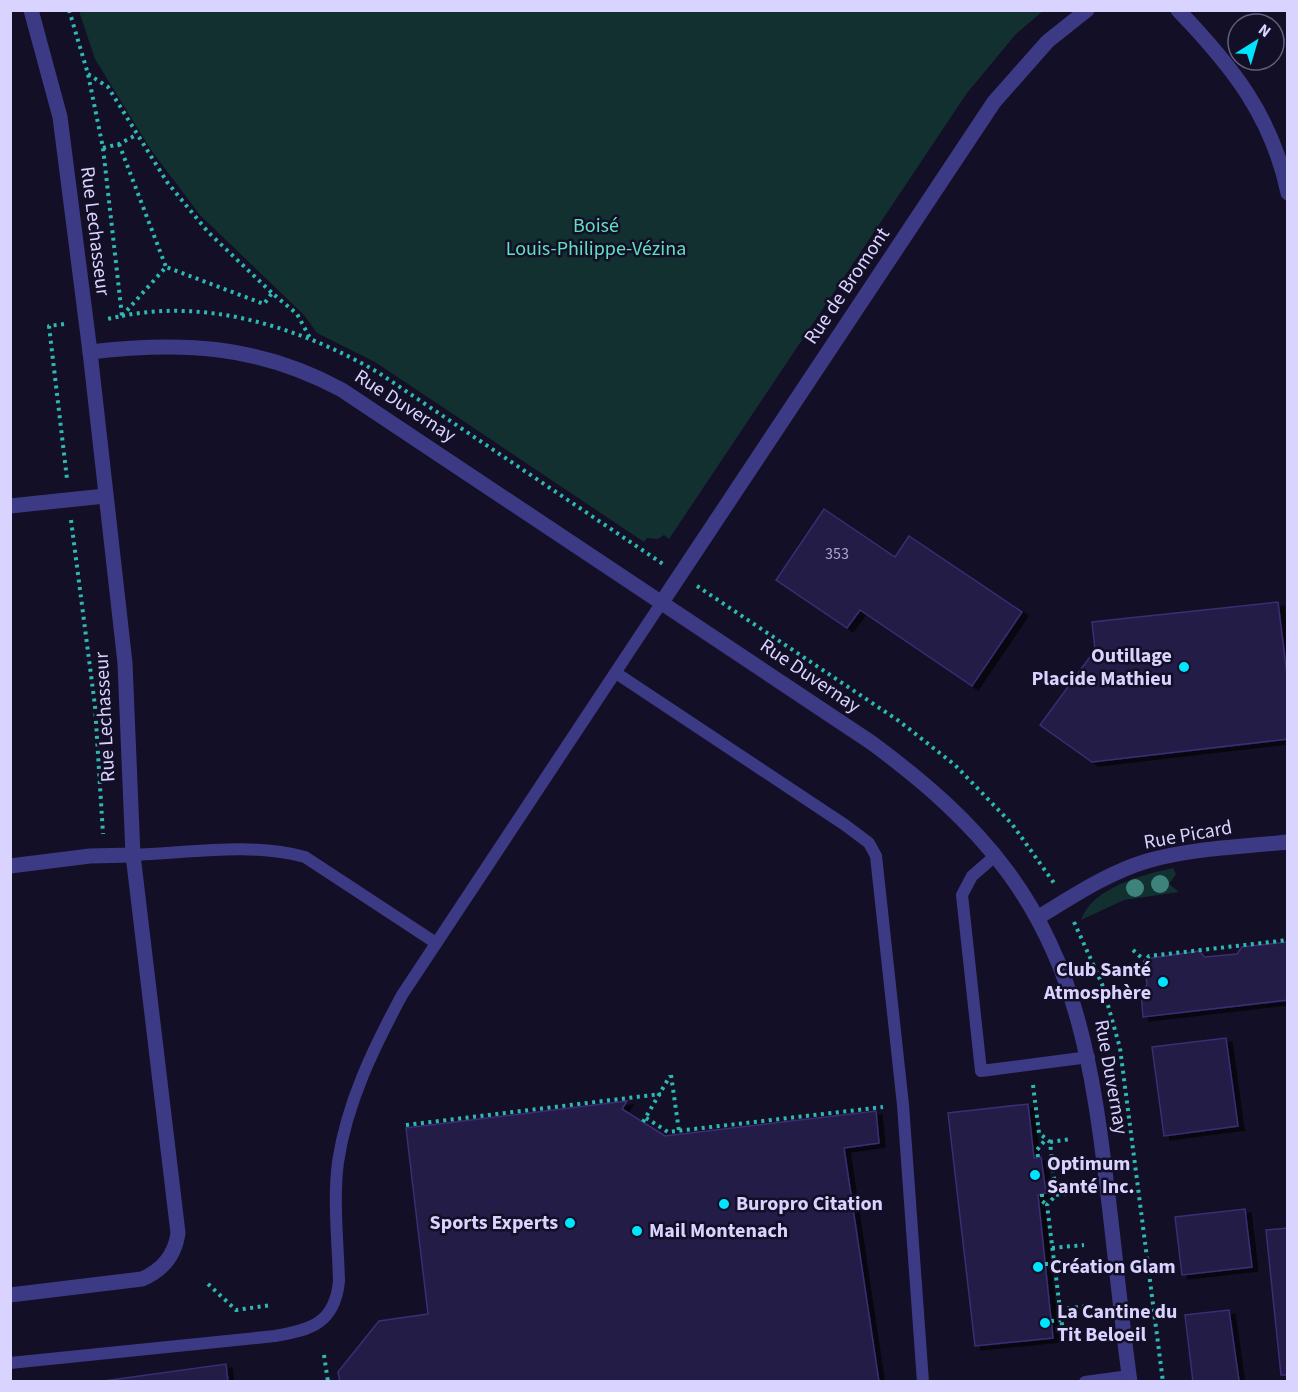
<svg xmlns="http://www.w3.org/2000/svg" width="1298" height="1392" font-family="'Source Sans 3',sans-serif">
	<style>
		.green { fill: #12302f }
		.building { fill: #241b47; stroke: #3b2d73; stroke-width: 1.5; filter: url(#shadow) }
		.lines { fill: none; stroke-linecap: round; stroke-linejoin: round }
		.path { stroke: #2fb8b0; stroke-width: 4; stroke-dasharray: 3 4.5; stroke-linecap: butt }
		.service { stroke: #3d3a85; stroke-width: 12 }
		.minor { stroke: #3d3a85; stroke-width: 15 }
		.tertiary { stroke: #3d3a85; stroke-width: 15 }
		.tree { fill: #3d827b }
		.poi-dot { fill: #00e5ff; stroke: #130f26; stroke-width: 2 }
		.labels { text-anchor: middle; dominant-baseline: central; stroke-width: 5; stroke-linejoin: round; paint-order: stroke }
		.number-label { font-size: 16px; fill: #aca6d1 }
		.park-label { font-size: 20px; fill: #5fe0c0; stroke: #130f26 }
		.street-label { font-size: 20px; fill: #d9d4ff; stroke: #130f26 }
		.poi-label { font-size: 20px; font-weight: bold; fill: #d9d4ff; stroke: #130f26; text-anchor: start }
	</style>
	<defs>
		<filter id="shadow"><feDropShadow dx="6" dy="4" stdDeviation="0" flood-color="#0009"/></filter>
	</defs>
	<rect width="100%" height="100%" fill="#130f26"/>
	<g class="green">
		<polygon points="79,11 79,10 1043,11 1016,34 967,93 669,539 664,535 658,539 647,538 644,542 375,362 317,333 304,315 200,215 151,150 95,59"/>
		<path d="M1173,868L1176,874L1169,884L1179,892L1124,900L1081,920C1093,887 1142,875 1173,868Z"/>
	</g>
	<g class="building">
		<polygon points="824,509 895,557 909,536 1022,612 972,686 860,610 847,628 776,580"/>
		<polygon points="1278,602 1288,683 1288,739 1092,762 1040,725 1095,650 1092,622"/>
		<polygon points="1288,942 1288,1000 1143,1017 1141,992 1147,985 1145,967 1152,958 1199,951 1205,957 1237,954 1242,947"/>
		<polygon points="1226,1038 1238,1126 1164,1136 1152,1047"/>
		<polygon points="627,1101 622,1109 665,1136 876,1111 879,1143 844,1148 879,1382 340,1382 338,1372 379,1321 428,1314 406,1128"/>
		<polygon points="1028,1104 1034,1158 1041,1157 1046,1193 1038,1195 1053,1338 975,1346 948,1113"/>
		<polygon points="1245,1209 1252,1267 1182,1275 1175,1217"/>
		<polygon points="1288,1228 1288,1375 1281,1375 1266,1230"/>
		<polygon points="1229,1310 1239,1381 1193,1382 1185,1315"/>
		<polygon points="226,1364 228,1382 96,1382"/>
	</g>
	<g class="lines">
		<g class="path">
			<polyline points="69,10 88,74 103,148 122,316 107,319"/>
			<polyline points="88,74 108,87 167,182 208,232 272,293"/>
			<polyline points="119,144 166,267"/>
			<polyline points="103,148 119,144 136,135"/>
			<path d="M122,316C209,298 304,329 379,373L663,564"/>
			<polyline points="122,316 166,267 264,304 272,293 297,314 310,338"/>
			<polyline points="64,324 49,326 67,479"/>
			<polyline points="71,520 95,706 103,834"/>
			<polyline points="697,586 899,721 955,765 1012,824 1054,883"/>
			<polyline points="1074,922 1102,984 1120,1048 1163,1382"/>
			<polyline points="1133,950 1145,961"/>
			<polyline points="1148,963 1145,961 1149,956 1288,940"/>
			<polyline points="671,1075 679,1131"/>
			<polyline points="1033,1085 1039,1133 1050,1142 1056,1195 1047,1205 1064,1341"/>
			<polyline points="646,1118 668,1132 883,1107"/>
			<polyline points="643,1122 670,1076"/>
			<polyline points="406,1125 661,1094"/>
			<polyline points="1050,1142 1071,1139"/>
			<polyline points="1038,1157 1037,1150 1046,1139"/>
			<polyline points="1042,1194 1042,1201 1047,1205"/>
			<polyline points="1056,1195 1077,1191"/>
			<polyline points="1052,1248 1084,1245"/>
			<polyline points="1045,1264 1054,1264"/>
			<polyline points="208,1284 236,1310 272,1305"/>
			<polyline points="1060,1309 1091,1306"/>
			<polyline points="1051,1321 1061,1320"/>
			<polyline points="324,1355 328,1382"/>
		</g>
		<g class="service">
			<polyline points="616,673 845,825 869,843 876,856 903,1105 923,1382"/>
			<path d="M133,855C190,853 249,842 305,857L436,943"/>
			<polyline points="995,856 972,876 962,895 981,1071 1089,1057"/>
			<path d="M10,1363L275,1336C311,1330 335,1323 339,1281C338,1243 333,1200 338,1162C347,1102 374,1047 402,995L662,602"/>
			<polyline points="1085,1382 1129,1376"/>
		</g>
		<g class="minor">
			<path d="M1178,10C1232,66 1272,116 1288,193"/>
			<polyline points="10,506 105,496"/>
			<polyline points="662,602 994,102 1048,41 1087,10"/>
			<polyline points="10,866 90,856 133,855"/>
			<path d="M1037,918C1072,897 1107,873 1147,861C1192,848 1241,847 1288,842"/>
			<path d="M10,1295L142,1279C163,1270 175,1255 178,1233L133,855L125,663L90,352"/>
		</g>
		<path class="tertiary" d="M31,10L60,117L90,352C182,341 259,345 342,390L872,743C923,781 969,820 1007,871C1078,967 1093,1072 1107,1187C1115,1252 1121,1317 1130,1382"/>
	</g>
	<g class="tree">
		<circle cx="1160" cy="884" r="9"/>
		<circle cx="1135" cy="888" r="9"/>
	</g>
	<g class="poi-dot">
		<circle cx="1184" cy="667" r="6"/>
		<circle cx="1163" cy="982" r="6"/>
		<circle cx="1035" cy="1175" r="6"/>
		<circle cx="724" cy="1204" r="6"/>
		<circle cx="570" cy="1223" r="6"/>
		<circle cx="637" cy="1231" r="6"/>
		<circle cx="1038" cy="1267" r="6"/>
		<circle cx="1045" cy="1323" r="6"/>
	</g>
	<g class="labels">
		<g class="number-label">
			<text x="837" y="554">353</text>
		</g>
		<g class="park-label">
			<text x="596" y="226">Boisé<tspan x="596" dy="23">Louis-Philippe-Vézina</tspan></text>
		</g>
		<g class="street-label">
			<text transform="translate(95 231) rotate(83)">Rue Lechasseur</text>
			<text transform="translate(847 286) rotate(-56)">Rue de Bromont</text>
			<text transform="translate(405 406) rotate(33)">Rue Duvernay</text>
			<text transform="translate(810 676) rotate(34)">Rue Duvernay</text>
			<text transform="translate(105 717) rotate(-93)">Rue Lechasseur</text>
			<text transform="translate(1188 835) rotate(-10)">Rue Picard</text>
			<text transform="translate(1111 1077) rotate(80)">Rue Duvernay</text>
		</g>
		<g class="poi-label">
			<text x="1172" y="656" text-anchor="end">Outillage<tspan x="1172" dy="23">Placide Mathieu</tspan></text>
			<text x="1151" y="970" text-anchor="end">Club Santé<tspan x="1151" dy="23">Atmosphère</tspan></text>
			<text x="1047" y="1164">Optimum<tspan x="1047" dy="23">Santé Inc.</tspan></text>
			<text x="736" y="1204">Buropro Citation</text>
			<text x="558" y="1223" text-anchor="end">Sports Experts</text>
			<text x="649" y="1231">Mail Montenach</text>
			<text x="1050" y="1267">Création Glam</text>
			<text x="1057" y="1312">La Cantine du<tspan x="1057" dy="23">Tit Beloeil</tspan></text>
		</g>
	</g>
	<rect width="1298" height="1392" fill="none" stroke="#d9d4ff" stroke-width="24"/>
	<g transform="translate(1256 42) rotate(37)"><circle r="28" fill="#130f26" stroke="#625e7d" stroke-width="1.5"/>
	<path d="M0-4.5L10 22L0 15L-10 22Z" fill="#00e5ff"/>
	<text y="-9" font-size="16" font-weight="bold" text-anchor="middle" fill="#d9d4ff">N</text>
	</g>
</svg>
